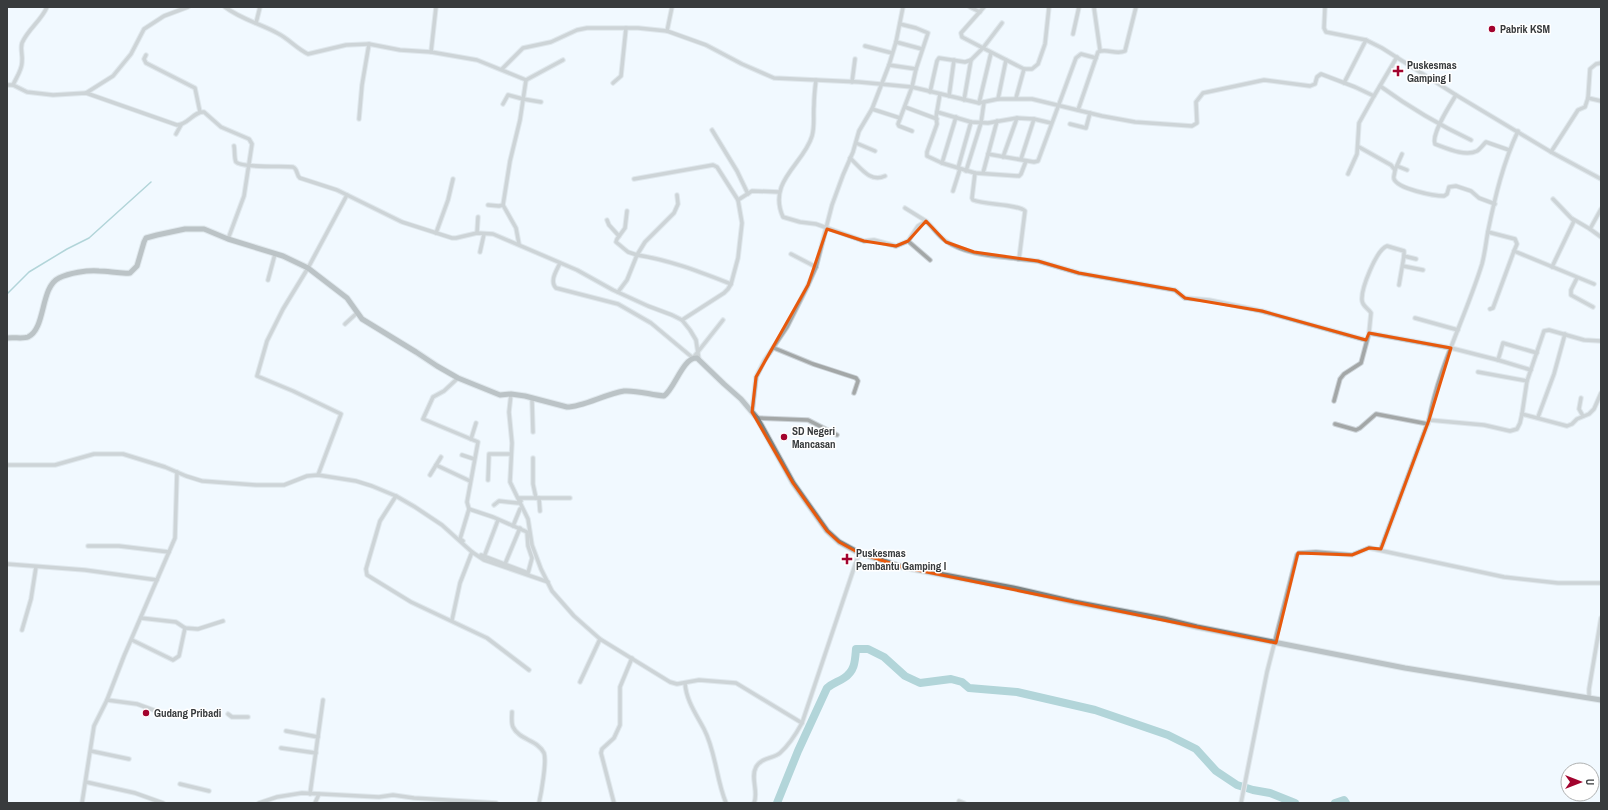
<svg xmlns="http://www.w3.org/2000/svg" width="1608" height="810" font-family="'Archivo Narrow',sans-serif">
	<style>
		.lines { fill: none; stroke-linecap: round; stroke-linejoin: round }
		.stream { stroke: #67a8ab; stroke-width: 1.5 }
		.river { stroke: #67a8ab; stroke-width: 8 }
		.street-casing { stroke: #ccd3d8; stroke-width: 5.5 }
		.secondary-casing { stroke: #ccd3d8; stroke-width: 7 }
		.street { stroke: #a3a7a7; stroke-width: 3.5 }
		.secondary { stroke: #7a8180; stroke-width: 5 }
		.marked { fill: none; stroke: #e8590c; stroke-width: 3; stroke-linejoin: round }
		.poi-dot { fill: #a2032e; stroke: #fff; stroke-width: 1.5 }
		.labels { text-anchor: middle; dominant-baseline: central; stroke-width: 3; stroke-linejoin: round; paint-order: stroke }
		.poi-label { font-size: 11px; font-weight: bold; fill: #383b3d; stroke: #fff; text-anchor: start }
	</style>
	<rect width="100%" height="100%" fill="#f1f9ff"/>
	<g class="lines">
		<polyline class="stream" points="7,294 29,272 67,249 89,238 151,182"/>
		<g class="river">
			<path d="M777,803L798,751L827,688C833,683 838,682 844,678C855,671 855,661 856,649H868L884,657L905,676L920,683L951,679L962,682L969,688L1017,692L1095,710L1168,735L1196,749L1216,771L1237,785L1253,790L1270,793L1295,803"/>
			<polyline points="1335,803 1344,800 1346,803"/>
		</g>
		<defs>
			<g id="street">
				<path d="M225,7C242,20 262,24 279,34C290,40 296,48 308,54L346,45L369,44"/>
				<polyline points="436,7 431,52 477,60 526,80 520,120 510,161 503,205 499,206 488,205"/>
				<polyline points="672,7 667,31 706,45 742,64 774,78 859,82 912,87 979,103 998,99 1032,99 1102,116 1135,122 1192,126 1197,123 1196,102 1203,93 1264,80 1310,86 1315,84 1317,77 1321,74 1355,87 1374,96 1397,57"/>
				<polyline points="970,7 980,12"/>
				<polyline points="984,7 961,33 962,37 983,48 1002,23"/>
				<polyline points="1325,7 1324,28 1326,32 1366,40 1382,48 1456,95 1551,152 1601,179"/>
				<polyline points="1094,8 1100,50"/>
				<polyline points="256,23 260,7"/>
				<polyline points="900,24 916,28 928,33 916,69 912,87 898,124 899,126 912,131"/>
				<polyline points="1073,34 1079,7"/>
				<polyline points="896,42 922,49"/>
				<polyline points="865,46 892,53"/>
				<polyline points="146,55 144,59 146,63 195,88 200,112"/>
				<polyline points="889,65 916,69"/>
				<polyline points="502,69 523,48 551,42 577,30 587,28 638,28 667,31"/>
				<polyline points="526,80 563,60"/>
				<path d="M816,80C815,88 814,97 814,105C813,115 815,126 812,136C804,164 767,181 783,217L800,222L816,224L864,241L874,240L896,246L908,241L918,226L926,221C933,227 938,236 946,241C966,255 996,256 1019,259"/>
				<polyline points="852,82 855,59"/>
				<polyline points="613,83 621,76 626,28"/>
				<polyline points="1344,83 1366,40"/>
				<path d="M7,85H13L27,92L53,95L86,93L177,125C188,125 194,111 204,112L221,127L249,139L252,144L244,196L228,239"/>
				<path d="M13,85C16,78 22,70 22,62C23,55 20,50 22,43C28,29 41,21 47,7"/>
				<path d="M1380,86C1409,107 1439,125 1471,140"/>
				<polyline points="930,92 937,61 939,58 965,62 971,60 983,48 1024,69 1032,69 1038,64 1045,44 1049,7"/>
				<polyline points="86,93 113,76 131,54 144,29 164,16 188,7"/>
				<polyline points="940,94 936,117 937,124 927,152 927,156 942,163 975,173 1019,176 1021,174 1026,161"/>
				<path d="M1456,95C1450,105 1431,134 1435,144C1446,148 1465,157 1477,151C1480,149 1483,145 1486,142L1509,150"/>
				<polyline points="949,96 954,60"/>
				<polyline points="1016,98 1024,69"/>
				<polyline points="1588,98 1590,69 1596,64 1601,63"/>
				<polyline points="998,99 1006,60"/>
				<polyline points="964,100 971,60"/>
				<polyline points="979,103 991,53"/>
				<polyline points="503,104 508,95 523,99 541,102"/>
				<polyline points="905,107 937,119"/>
				<polyline points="872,109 900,118"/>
				<path d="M1078,110L1098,52C1106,48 1116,55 1125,51L1136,7"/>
				<polyline points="937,112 971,122 988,123 1017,118 1034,119 1051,123"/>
				<polyline points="359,119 362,85 369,44 400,50 431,52"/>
				<polyline points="1070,124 1086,128 1090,113"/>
				<polyline points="712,130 737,171 748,194"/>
				<polyline points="176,134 181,125"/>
				<polyline points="856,143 875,151"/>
				<path d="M234,146C235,150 234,158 236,162C241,168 284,166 293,167C298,169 296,175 300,178L337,190L402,222L452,238H456L477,233L493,234L577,270L613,290L648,306L672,315L682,320L690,330L696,340L699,360"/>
				<path d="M1359,147L1391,165L1395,170C1395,173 1393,177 1394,179C1398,189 1434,196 1444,196L1447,194L1449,187L1456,186L1471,191L1479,198L1495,204"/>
				<polyline points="1551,152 1578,110 1585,107 1588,98 1601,101"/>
				<polyline points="988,154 1034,162 1038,161 1076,58 1081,54 1096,58"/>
				<polyline points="1003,157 1017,118"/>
				<path d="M850,158C861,168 870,183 885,176"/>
				<polyline points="1021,159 1034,119"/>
				<polyline points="942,163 956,117"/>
				<polyline points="1397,166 1407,170"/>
				<polyline points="958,168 971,122"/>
				<polyline points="1395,170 1402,154"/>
				<polyline points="966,171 981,123 984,102"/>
				<path d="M975,173L972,198L973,200C985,205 1018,204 1025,211L1019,259L1038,261L1079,273L1175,290L1185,298L1209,300L1262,311L1366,340"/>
				<polyline points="983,173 997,121"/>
				<polyline points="1348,174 1357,154 1359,123 1374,96"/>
				<polyline points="634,179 713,165 717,167 738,200 742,223 738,258 731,284 728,289 724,293 682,320"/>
				<polyline points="953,191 960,169"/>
				<polyline points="738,200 752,191 779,192"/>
				<polyline points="503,205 516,228 519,244"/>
				<polyline points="905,208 926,221"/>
				<polyline points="1601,209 1590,229 1601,237"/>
				<polyline points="627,211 625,228 617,239 616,242 628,252 637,255 645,242 674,213 678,204 677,195"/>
				<polyline points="1573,219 1590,229"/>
				<polyline points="607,220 609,225 619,236"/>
				<polyline points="1488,232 1515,239 1517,244 1514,251 1594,284"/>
				<polyline points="436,233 448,200 453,179"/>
				<polyline points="477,233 478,217"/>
				<polyline points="908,241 930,260"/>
				<polyline points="480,252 484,234"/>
				<polyline points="791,254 816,267"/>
				<path d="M560,263C557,270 549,281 556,288L618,304L651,323L693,358L723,320"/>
				<polyline points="1403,266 1423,270"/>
				<polyline points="1552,267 1574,221 1553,199"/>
				<polyline points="1577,278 1571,290 1571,295 1593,307"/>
				<polyline points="268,280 275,254"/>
				<polyline points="1399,285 1404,256"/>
				<path d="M618,292L627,280L637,255C670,260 700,272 731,284"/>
				<polyline points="1490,309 1493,308 1514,251"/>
				<polyline points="1415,318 1458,330"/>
				<polyline points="345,324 357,313"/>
				<polyline points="1369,333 1451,348 1498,360 1503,343 1537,353"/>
				<polyline points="774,348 813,364 856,378 858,381 854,393"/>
				<polyline points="1498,360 1531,370"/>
				<polyline points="1478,372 1527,381"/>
				<polyline points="458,378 444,391 433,397 423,419 478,442 467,502 469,509 460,539 463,541"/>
				<polyline points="511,394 509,412 512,443 510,482 528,519 532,545 541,569 552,591 574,616 600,639 670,682 677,684 699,680 736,683 802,723"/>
				<polyline points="1581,398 1579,409 1583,416"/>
				<polyline points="532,399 533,432"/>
				<path d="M1334,401L1340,379L1344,374L1361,363L1369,333L1371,313C1368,308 1362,306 1362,300C1361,289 1376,250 1387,246L1404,251V256L1416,259"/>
				<polyline points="752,412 756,377 764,361 787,327 808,285 816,267 832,205 843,175 853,152 859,131 872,109 889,65 896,42 903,7"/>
				<polyline points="1522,414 1527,381 1544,331 1549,330 1584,340 1601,341"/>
				<polyline points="1538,417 1554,374 1565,334"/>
				<polyline points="757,418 808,420 837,435"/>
				<polyline points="1429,420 1484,425 1510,431 1517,429 1520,423 1522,414 1567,426 1572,424 1577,419 1589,414 1594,409 1601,393"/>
				<polyline points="1335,424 1356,430 1360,428 1376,414 1428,424"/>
				<polyline points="471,439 476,423"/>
				<polyline points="462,455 474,459"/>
				<polyline points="533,458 533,484 536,498"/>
				<polyline points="7,465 55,465 94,454 123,454 165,467 186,476 202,481 256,485 284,485 307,476 318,475 356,481 372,486 396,496 415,507 442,525 472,552 484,560 548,582"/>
				<polyline points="436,465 470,481"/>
				<polyline points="318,475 341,414 293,391 257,376 267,341 283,309 308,268 347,195"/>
				<polyline points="430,475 441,457"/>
				<polyline points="488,480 489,454 511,454"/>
				<polyline points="396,496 380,521 366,569 367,575 411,602 487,638 529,670"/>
				<polyline points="519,498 570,498"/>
				<polyline points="539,498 540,511"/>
				<polyline points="494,505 499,501 518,503 521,501"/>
				<polyline points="469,509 493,517 527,532 528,546 532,558 528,573 481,555"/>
				<polyline points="513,526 520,509"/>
				<polyline points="88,546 119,546 169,552"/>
				<path d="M1381,549L1429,420C1439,366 1466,316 1482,264C1485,253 1486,242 1488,231C1495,197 1503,163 1518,131"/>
				<polyline points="484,557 498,520"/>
				<polyline points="7,564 85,570 157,580"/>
				<polyline points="505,564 520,528"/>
				<polyline points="141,618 176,622 185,628 198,629 223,621"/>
				<polyline points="452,620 460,583 472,552"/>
				<polyline points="22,630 31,599 36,567"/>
				<polyline points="132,640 173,660 179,656 185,628"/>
				<polyline points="580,682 600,639"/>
				<path d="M685,683C686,700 696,714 704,729C716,752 716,779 726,803"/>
				<polyline points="1589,698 1589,689 1601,618"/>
				<polyline points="107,700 137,704 170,716"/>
				<path d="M512,712C512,716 511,723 513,727C519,740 538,740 544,753C547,761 541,794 539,803"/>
				<polyline points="228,714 232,717 248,717"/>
				<polyline points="286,731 318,737"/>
				<polyline points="281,748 316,753"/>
				<polyline points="91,751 129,759"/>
				<polyline points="86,782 135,793 163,803"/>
				<polyline points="180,784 209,791"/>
				<polyline points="310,794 323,700"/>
				<polyline points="959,801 964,803"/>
				<polyline points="82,803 94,726 107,700 124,656 175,538 177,472"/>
				<polyline points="259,803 277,797 302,793 379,797 393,795 414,798 496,803"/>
				<polyline points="315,803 319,794"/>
				<polyline points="614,803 601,753 602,749 614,738 620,725 620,687 632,658"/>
				<path d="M754,803C759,792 750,778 756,767C762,757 773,759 780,753C789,745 796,734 802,723L859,553"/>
				<polyline points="1241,803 1267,672 1297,555 1299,553 1316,552 1352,555 1369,548 1504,577 1558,583 1601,583"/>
			</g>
			<path id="secondary" d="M7,338C14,337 23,339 28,337C46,329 40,287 59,278C69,273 87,270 99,271C109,271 119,274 130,273L137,266L144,242L146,238L157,235L185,229H204L228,239L283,256L308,268L347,298L362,319L416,352L437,366L458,378L500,395L511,394L525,396L567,407C583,407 605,394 624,391C637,390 651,395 664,396C675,388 683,357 697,358L724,384L741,399L757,418L793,483L827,531L839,542L859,553L902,567L1013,588L1074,602L1164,619L1197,627L1405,668L1601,700"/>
		</defs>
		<use href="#street" class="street-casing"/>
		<use href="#secondary" class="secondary-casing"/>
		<use href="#street" class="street"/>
		<use href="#secondary" class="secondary"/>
	</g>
	<path d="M0 0H1608V810H0ZM926,221L946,242L974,252L1038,261L1079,273L1175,290L1185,298L1262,311L1366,340L1369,333L1451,348L1429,420L1381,549L1369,548L1352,555L1298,553L1276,643L902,567L859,553L839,542L827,531L793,483L752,412L756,377L808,285L827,229L864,241L896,246L908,241Z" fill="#f1f9ff" fill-opacity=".55" fill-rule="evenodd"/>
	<path class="marked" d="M926,221L946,242L974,252L1038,261L1079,273L1175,290L1185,298L1262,311L1366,340L1369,333L1451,348L1429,420L1381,549L1369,548L1352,555L1298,553L1276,643L902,567L859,553L839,542L827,531L793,483L752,412L756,377L808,285L827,229L864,241L896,246L908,241Z"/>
	<g class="poi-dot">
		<circle cx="1492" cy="29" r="4"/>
		<path d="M1396 65h4v4h4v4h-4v4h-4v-4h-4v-4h4z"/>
		<circle cx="784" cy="437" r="4"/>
		<path d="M845 553h4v4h4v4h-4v4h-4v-4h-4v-4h4z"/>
		<circle cx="146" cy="713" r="4"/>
	</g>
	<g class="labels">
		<g class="poi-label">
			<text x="1500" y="29">Pabrik KSM</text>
			<text x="1407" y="65">Puskesmas<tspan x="1407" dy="13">Gamping I</tspan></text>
			<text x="792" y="431">SD Negeri<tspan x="792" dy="13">Mancasan</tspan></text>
			<text x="856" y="553">Puskesmas<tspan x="856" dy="13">Pembantu Gamping I</tspan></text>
			<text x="154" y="713">Gudang Pribadi</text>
		</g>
	</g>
	<rect width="1608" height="810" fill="none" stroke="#383b3d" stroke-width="16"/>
	<g transform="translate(1580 782) rotate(90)"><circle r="19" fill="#ffffff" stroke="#afb1b1"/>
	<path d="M0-3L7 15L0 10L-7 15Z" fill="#a2032e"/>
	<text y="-6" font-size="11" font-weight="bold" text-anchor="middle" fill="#383b3d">U</text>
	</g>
</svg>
